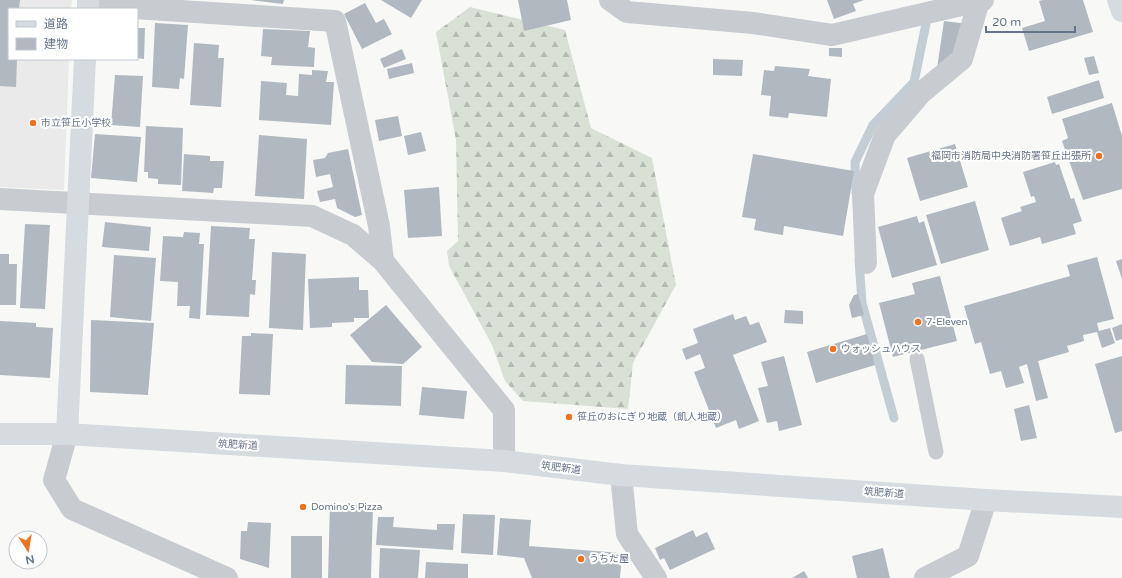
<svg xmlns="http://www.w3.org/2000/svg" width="1122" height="578" font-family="'Varela Round','Noto Sans JP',sans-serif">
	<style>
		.built { fill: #e9eae9 }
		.forest { fill: url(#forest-firs) }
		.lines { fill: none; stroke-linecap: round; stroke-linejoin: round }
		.stream { stroke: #c5cdd4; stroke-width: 9 }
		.building { fill: #b1b8bf }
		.lane { stroke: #c8cbcf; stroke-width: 15 }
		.street { stroke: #c8cbcf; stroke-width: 22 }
		.secondary { stroke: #d6dbe0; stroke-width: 22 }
		.poi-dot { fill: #ed7222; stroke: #fff; stroke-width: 1.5 }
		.labels { text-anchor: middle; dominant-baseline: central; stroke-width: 4; stroke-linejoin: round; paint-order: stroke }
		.poi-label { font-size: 10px; fill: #667489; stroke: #fff; text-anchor: start }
		.street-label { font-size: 10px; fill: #667489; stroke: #fff }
	</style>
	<defs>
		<pattern id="forest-firs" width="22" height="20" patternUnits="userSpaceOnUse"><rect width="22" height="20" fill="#d9e1d7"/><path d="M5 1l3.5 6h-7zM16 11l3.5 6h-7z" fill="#b4bbb4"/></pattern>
	</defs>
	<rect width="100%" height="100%" fill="#f8f9f6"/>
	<polygon class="built" points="0,0 72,0 71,9 9,9 9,59 69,59 64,190 0,187"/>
	<polygon class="forest" points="470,7 565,30 591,128 652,158 676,285 633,363 628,409 523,401 505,381 492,345 449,266 447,251 458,241 456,140 436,32"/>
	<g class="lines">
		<g class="stream">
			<polyline points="856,193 855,162 873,125 914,82 928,14"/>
			<polyline points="859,260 862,303 894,418"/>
		</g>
	</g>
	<g class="building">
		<polygon points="0,0 20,0 19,9 9,9 9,59 17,59 16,87 0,86"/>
		<polygon points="251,0 284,0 283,4"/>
		<polygon points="381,0 422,0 411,18"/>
		<polygon points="518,0 567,0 571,20 524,31"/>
		<polygon points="827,0 864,0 853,4 856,11 834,19"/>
		<polygon points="1043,0 1083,0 1093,32 1029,51 1022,28 1045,21 1039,1"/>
		<polygon points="365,3 376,23 384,19 392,34 362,49 344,14"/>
		<polygon points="944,21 968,24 963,49 936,75"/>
		<polygon points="155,23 188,25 184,79 180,78 179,89 152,87"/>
		<polygon points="137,28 145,28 144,59 137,58"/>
		<polygon points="263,29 310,31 308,47 315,48 314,67 271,65 272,57 261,56"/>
		<polygon points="194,43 219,45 218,58 224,58 221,107 190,105"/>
		<polygon points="829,48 842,48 842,57 829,56"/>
		<polygon points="402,49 406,59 384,68 380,59"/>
		<polygon points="1094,56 1099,73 1089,75 1084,58"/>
		<polygon points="713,59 743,60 742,76 713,75"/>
		<polygon points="412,63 414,73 389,79 387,69"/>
		<polygon points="775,66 810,69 808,76 831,79 827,117 789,113 788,118 769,116 771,96 761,95 764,70 774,71"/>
		<polygon points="312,70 328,71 326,82 334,82 331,125 259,120 261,81 287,83 286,95 298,96 299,74 312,75"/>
		<polygon points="115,75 143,76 140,127 111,125"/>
		<polygon points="1099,80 1104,98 1052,114 1047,97"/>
		<polygon points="1112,103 1122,136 1122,189 1083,200 1062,141 1068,138 1062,119"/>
		<polygon points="398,116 402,136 379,141 375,120"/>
		<polygon points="146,126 183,128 181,185 158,184 158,179 148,178 148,172 144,172"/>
		<polygon points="421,132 426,151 408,155 404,136"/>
		<polygon points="95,134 141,137 137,182 91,178"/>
		<polygon points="259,135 307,139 304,199 255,196"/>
		<polygon points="955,144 968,187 920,201 907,158"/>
		<polygon points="348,149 362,215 355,217 337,208 335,199 320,202 317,191 333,187 330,174 316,177 313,160 325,158 328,153"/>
		<polygon points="184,154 210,156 210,161 224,161 222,188 214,188 213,193 182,191"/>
		<polygon points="753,154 854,171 843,236 784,226 783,235 754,230 756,219 742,217"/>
		<polygon points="1055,162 1056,165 1059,164 1071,199 1074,198 1082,221 1073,224 1076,234 1042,244 1040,237 1010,246 1001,218 1022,211 1020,207 1036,202 1034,196 1031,197 1023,172"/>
		<polygon points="439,187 442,236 408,238 404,190"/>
		<polygon points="975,201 989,250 941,264 926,215"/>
		<polygon points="917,216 919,223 924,221 937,265 892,278 878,227"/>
		<polygon points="105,222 151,227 149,251 102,247"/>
		<polygon points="25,224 50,225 45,309 20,308"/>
		<polygon points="211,226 250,228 249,239 255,239 252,280 256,280 255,295 250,294 249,317 206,315"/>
		<polygon points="184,232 200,233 199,244 204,244 200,319 189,318 190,306 177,306 178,282 160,281 163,236 183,237"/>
		<polygon points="272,252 306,254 303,330 269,328"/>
		<polygon points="0,254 9,254 9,264 17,264 16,305 0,305"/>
		<polygon points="114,255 156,258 151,321 110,317"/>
		<polygon points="1097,257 1114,319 1097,323 1099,331 1110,328 1115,343 1102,348 1097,332 1083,335 1084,341 1067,346 1069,352 1038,361 1048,398 1036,401 1027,364 1019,367 1024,383 1006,388 1001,371 990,374 981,342 975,344 964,306 1070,276 1067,265"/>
		<polygon points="1122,259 1122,279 1116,261"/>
		<polygon points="940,276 957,341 893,357 879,303 915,294 912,283"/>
		<polygon points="359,277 359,290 368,290 369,318 354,318 354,322 332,323 332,327 310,328 308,279"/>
		<polygon points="858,294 864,315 852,318 849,305 854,295"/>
		<polygon points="386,305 422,347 403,364 372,362 350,335"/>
		<polygon points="785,310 803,311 803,324 784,323"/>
		<polygon points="733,314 735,320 746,316 750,325 759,322 767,342 733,355 759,421 739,429 736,420 716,428 694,372 705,368 700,354 686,360 682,349 698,343 693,329"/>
		<polygon points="91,320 154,323 148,395 90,392"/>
		<polygon points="0,321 36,323 36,327 53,328 50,378 0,375"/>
		<polygon points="1122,324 1122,339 1116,341 1112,328"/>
		<polygon points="251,333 273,334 270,395 239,394 242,336 251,336"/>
		<polygon points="867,334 875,365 816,383 807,352"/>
		<polygon points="784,356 802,425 779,431 777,421 767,423 758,388 768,386 761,362"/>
		<polygon points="1122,356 1122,431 1115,433 1095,364"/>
		<polygon points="346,365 402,366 401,406 345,404"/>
		<polygon points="422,387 467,391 464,419 419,415"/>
		<polygon points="1029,405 1037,438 1021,441 1014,409"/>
		<polygon points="330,504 373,505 371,578 328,578"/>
		<polygon points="463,514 495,515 493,555 461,553"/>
		<polygon points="378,517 394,517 393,527 437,530 437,524 455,524 453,550 376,545"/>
		<polygon points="500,518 531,520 529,546 622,553 620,578 532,578 524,558 497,555"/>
		<polygon points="248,522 271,523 269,568 240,559 241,531 247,531"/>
		<polygon points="693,530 696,537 707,532 715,549 670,570 664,558 660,560 655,548"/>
		<rect x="291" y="536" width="31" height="42"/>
		<polygon points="380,548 420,550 418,578 379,578"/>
		<polygon points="883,548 890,578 857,578 852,556"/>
		<polygon points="426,562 468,564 468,578 425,578"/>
		<polygon points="804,571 808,578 792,578"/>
	</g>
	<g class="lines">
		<polyline class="lane" points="917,359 936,452"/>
		<g class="street">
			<polyline points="610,0 627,12 753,23 832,35 983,0"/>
			<polyline points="88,5 335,21 379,226 383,261"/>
			<polyline points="0,199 312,216 353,235 383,261 504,410 504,461"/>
			<polyline points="866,263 863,194 885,135 921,93 962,59 979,1"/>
			<polyline points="67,434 54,480 72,509 227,578"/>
			<polyline points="621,475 627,534 656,578"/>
			<polyline points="925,578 968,556 986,500"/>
		</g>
		<g class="secondary">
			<polyline points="1118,0 1122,11"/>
			<polyline points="88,9 88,0"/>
			<polyline points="0,434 67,434 504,461 621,475 986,500 1122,507"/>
			<polyline points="67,434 85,59"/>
		</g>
	</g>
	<g class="poi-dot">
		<circle cx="33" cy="123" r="4"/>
		<circle cx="1099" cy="156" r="4"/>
		<circle cx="918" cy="322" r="4"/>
		<circle cx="833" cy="349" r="4"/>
		<circle cx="569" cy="417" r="4"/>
		<circle cx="303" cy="507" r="4"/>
		<circle cx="581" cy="559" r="4"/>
	</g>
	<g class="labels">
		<g class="poi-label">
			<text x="41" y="123">市立笹丘小学校</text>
			<text x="1091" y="156" text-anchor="end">福岡市消防局中央消防署笹丘出張所</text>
			<text x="926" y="322">7-Eleven</text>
			<text x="841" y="349">ウォッシュハウス</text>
			<text x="577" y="417">笹丘のおにぎり地蔵（飢人地蔵）</text>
			<text x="311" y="507">Domino's Pizza</text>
			<text x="589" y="559">うちだ屋</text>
		</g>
		<g class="street-label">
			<text transform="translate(238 445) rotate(3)">筑肥新道</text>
			<text transform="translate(561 468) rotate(7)">筑肥新道</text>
			<text transform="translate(884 493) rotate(4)">筑肥新道</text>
		</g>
	</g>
	<rect x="8" y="8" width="130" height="52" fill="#ffffff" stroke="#c2c7d0"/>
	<rect x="16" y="21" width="20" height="6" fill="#d6dbe0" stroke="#c2c7d0"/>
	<text x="44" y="28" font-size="12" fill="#667489">道路</text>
	<rect x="16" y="38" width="20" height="12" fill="#b1b8bf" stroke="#c2c7d0"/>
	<text x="44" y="48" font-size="12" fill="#667489">建物</text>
	<g transform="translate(28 550) rotate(168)"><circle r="19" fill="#ffffff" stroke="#c2c7d0"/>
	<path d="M0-3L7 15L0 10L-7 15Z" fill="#ed7222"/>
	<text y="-6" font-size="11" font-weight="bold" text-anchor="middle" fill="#667489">N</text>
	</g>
	<path d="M986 26v6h89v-6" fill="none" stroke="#667489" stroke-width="2"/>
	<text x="992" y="26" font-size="12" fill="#667489" stroke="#ffffff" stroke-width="3" paint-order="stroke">20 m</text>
</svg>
